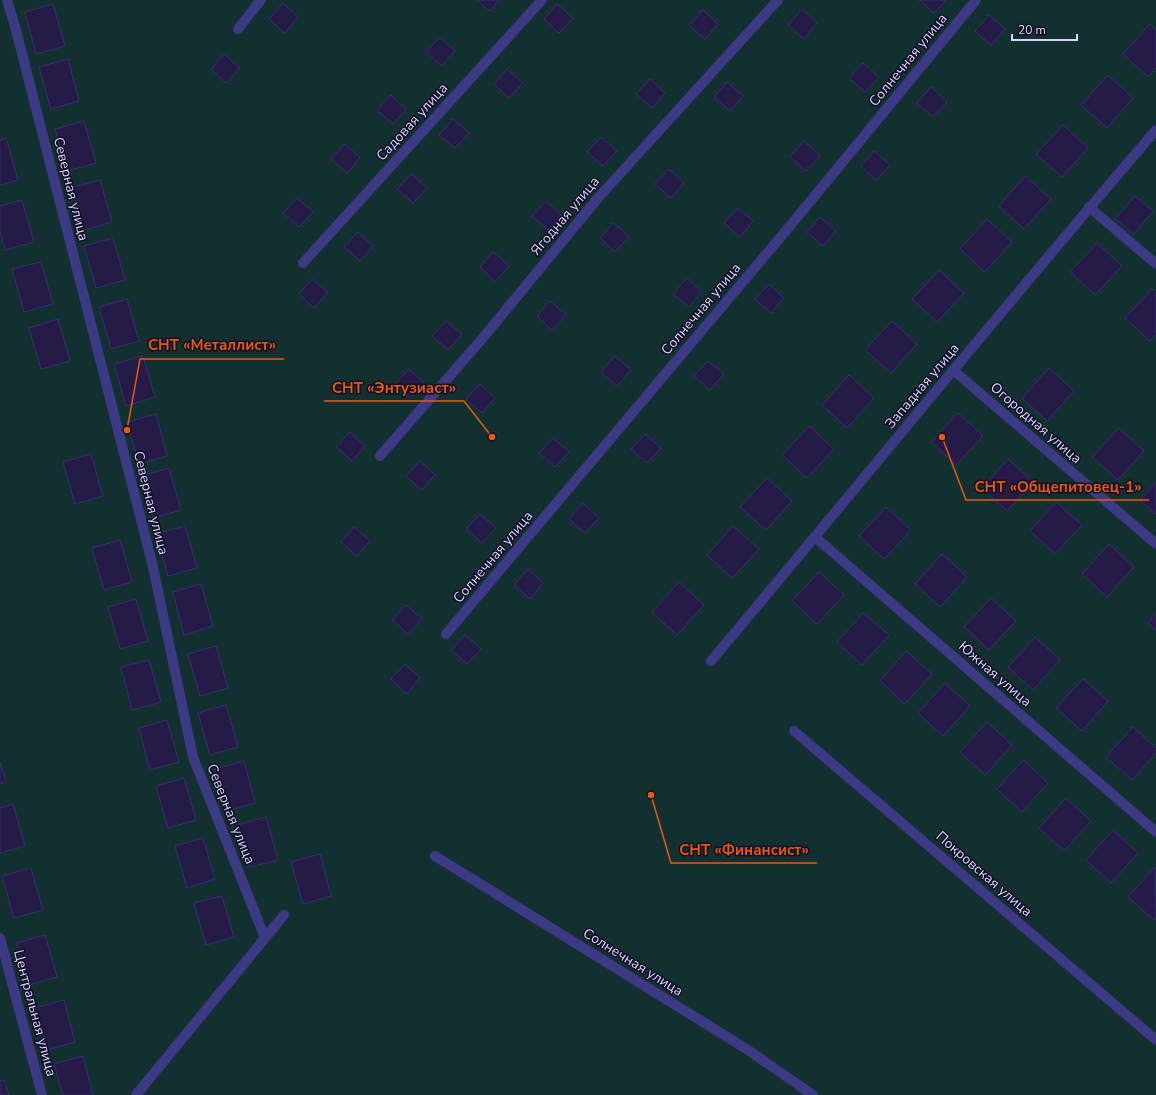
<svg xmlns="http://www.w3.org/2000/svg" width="1156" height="1095" font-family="'Nunito Sans',sans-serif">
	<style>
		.green { fill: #12302f }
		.building { fill: #241b47; stroke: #3b2d73 }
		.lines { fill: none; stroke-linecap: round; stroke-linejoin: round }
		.minor { stroke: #3d3a85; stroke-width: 10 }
		.labels { text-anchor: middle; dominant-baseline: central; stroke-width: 3; stroke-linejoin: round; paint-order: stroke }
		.street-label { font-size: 14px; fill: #d9d4ff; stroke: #130f26 }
		.leader { fill: none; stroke: #e8590c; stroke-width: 1.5 }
		.callout-dot { fill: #e8590c; stroke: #130f26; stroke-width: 1.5 }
		.callout-label { font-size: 15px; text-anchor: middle; font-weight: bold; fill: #e8590c; stroke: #130f26; stroke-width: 3; stroke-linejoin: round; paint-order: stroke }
	</style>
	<rect width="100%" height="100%" fill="#130f26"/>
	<rect class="green" x="0" y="0" width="1156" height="1095"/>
	<g class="building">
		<polygon points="477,0 499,0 490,11"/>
		<polygon points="919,0 946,0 934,13"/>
		<polygon points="283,3 298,17 285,33 269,19"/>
		<polygon points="53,4 65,46 36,54 25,12"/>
		<polygon points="557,4 573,18 559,33 544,19"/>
		<polygon points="802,9 817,23 804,39 788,25"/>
		<polygon points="703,10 718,24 705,39 689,25"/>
		<polygon points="989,15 1005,29 991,45 975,31"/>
		<polygon points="1150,24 1156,30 1156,68 1148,77 1123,54"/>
		<polygon points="440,37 455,51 442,66 426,52"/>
		<polygon points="224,54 240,68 226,83 211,69"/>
		<polygon points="68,59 79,101 51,109 39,67"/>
		<polygon points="863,63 879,77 865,92 849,78"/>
		<polygon points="507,69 523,83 509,98 494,84"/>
		<polygon points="1108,75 1133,98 1107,128 1081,105"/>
		<polygon points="650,79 665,93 652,108 636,94"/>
		<polygon points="727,82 743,96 730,111 714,97"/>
		<polygon points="931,87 947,102 933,117 917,103"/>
		<polygon points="391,95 406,109 393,124 377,110"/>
		<polygon points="453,119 469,133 455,148 439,135"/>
		<polygon points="84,121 96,163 67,171 55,129"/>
		<polygon points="1063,125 1088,148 1062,177 1036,154"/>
		<polygon points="601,137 617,151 603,166 587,152"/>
		<polygon points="6,138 18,180 0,185 0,140"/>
		<polygon points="804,141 820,156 806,171 790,157"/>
		<polygon points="345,144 360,158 347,173 331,159"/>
		<polygon points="874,151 890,165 876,180 861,166"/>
		<polygon points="669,169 684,183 671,198 655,184"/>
		<polygon points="411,174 427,188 413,203 397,189"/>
		<polygon points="1025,176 1051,199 1024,229 999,206"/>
		<polygon points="100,180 112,222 84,230 71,188"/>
		<polygon points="1135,196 1153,211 1134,234 1115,219"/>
		<polygon points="297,198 313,212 299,227 283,213"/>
		<polygon points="22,200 34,242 5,250 0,231 0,206"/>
		<polygon points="546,201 561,215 548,230 532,216"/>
		<polygon points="737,208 753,221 740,237 724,223"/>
		<polygon points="820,217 836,231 823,246 807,232"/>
		<polygon points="987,219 1012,242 985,272 960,249"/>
		<polygon points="613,223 629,236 615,252 600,238"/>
		<polygon points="358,232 373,246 360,261 344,247"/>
		<polygon points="113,238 125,280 96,288 84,246"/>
		<polygon points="1097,243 1122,266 1095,295 1070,272"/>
		<polygon points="493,252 509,266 495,282 480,267"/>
		<polygon points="41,262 53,304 24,312 12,269"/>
		<polygon points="939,270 964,293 937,322 912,299"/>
		<polygon points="687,278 702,292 689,307 673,294"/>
		<polygon points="312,279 328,292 314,308 299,294"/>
		<polygon points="769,284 784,298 771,313 755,299"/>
		<polygon points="1152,289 1156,293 1156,335 1150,341 1125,318"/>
		<polygon points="127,299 139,341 111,349 99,307"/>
		<polygon points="550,301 566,315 552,330 537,316"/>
		<polygon points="58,319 70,361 41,369 29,328"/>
		<polygon points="446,321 462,334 448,350 432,336"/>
		<polygon points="892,321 917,344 891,373 865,350"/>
		<polygon points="143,356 155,397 126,406 114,364"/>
		<polygon points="615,356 631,370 617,386 601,372"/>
		<polygon points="708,361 724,374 710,390 694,376"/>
		<polygon points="1049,368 1074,391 1047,421 1022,398"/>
		<polygon points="409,369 424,383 411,398 395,384"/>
		<polygon points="849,375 874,398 847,428 822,405"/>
		<polygon points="480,384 495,398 482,413 466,399"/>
		<polygon points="958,413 983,436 956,465 931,442"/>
		<polygon points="156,414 167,456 139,464 127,422"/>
		<polygon points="809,426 834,449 807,478 782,455"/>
		<polygon points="1119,428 1144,451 1118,480 1092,457"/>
		<polygon points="350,432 365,446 352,461 336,447"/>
		<polygon points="645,434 661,448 647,463 631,449"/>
		<polygon points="553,438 569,452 555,467 539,453"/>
		<polygon points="91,454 103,496 75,504 63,462"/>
		<polygon points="1008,459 1033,482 1007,511 982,488"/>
		<polygon points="420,461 435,475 422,490 406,476"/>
		<polygon points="169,468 181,510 153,518 141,476"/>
		<polygon points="767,478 792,501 766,530 740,507"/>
		<polygon points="1156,482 1156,514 1140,500"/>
		<polygon points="1056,502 1082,525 1055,554 1030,531"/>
		<polygon points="583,503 599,518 585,533 569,519"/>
		<polygon points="886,507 911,530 884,559 859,536"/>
		<polygon points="480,514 496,528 482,543 466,529"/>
		<polygon points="185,526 197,568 168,576 156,534"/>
		<polygon points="733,526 759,549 732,578 707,555"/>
		<polygon points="354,527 370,541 357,556 341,542"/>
		<polygon points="120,540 132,582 104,590 92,548"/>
		<polygon points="1109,544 1134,567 1107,597 1082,574"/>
		<polygon points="942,554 967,577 940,607 915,584"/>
		<polygon points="528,569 543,583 530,599 514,585"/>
		<polygon points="819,572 844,595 817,624 792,601"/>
		<polygon points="679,582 704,605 677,635 652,612"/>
		<polygon points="201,584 213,626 184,635 173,592"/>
		<polygon points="991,598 1016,621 989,650 964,627"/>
		<polygon points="136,599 148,641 120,649 108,607"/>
		<polygon points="406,605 422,619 408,634 392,620"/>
		<polygon points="863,613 889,635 862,665 837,642"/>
		<polygon points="1156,614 1156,631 1148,623"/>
		<polygon points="465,635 481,649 467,664 451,650"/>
		<polygon points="1035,637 1060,660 1033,690 1008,667"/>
		<polygon points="216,646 228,688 200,696 188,654"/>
		<polygon points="906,651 932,674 905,704 880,681"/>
		<polygon points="149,660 161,702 132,710 121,667"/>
		<polygon points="405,664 420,678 407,694 391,679"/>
		<polygon points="1083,679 1108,701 1082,731 1056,708"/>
		<polygon points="945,683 970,706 943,736 918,713"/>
		<polygon points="226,705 238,747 210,755 198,713"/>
		<polygon points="167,720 179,762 150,770 139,728"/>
		<polygon points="987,722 1012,745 985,775 960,752"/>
		<polygon points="1133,727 1156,748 1156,753 1132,780 1106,757"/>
		<polygon points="1023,760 1048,783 1022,812 997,789"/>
		<polygon points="244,761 255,803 227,811 215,769"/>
		<polygon points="0,762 6,782 0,783"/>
		<polygon points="184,778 196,820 168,828 156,786"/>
		<polygon points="1066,798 1091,821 1064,851 1039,828"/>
		<polygon points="13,804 25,846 0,853 0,808"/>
		<polygon points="266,817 278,860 250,867 238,825"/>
		<polygon points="1113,830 1138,853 1111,883 1086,860"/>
		<polygon points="203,838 215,879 187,888 175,846"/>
		<polygon points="320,854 331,896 303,904 291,862"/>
		<polygon points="1155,867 1156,917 1154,920 1128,897"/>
		<polygon points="31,868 43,910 14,918 2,876"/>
		<polygon points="222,896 234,937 206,945 194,903"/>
		<polygon points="45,935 57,977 28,985 17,943"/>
		<polygon points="64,1000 75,1042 47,1050 35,1008"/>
		<polygon points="83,1056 93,1095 63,1095 54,1064"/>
		<polygon points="4,1080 9,1095 0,1095 0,1081"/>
	</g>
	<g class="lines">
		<g class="minor">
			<polyline points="7,0 16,30 153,567 193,757 265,938"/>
			<polyline points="238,29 261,0"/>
			<polyline points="1089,207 1156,264"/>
			<polyline points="303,263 542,0"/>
			<polyline points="953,370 1156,544"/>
			<polyline points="380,456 482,339 598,198 778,0"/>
			<polyline points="815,537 1156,832"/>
			<polyline points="446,634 790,226 976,0"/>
			<path d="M711,661C860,484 1005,305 1156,130"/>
			<polyline points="794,731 1156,1040"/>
			<polyline points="435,856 748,1050 813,1095"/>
			<polyline points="0,938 42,1095"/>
			<polyline points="136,1095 284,915"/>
		</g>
	</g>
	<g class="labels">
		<g class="street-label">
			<text transform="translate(908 60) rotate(-51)">Солнечная улица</text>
			<text transform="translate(412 122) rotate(-48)">Садовая улица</text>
			<text transform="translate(71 189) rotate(76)">Северная улица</text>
			<text transform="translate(565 216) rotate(-50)">Ягодная улица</text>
			<text transform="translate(701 309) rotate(-50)">Солнечная улица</text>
			<text transform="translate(922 386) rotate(-50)">Западная улица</text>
			<text transform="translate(1036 423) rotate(41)">Огородная улица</text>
			<text transform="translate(151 503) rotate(76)">Северная улица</text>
			<text transform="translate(493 557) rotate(-50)">Солнечная улица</text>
			<text transform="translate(995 674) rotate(41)">Южная улица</text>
			<text transform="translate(231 814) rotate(68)">Северная улица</text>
			<text transform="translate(984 874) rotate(41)">Покровская улица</text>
			<text transform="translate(633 962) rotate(32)">Солнечная улица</text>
			<text transform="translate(35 1013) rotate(75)">Центральная улица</text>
		</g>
	</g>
	<path class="leader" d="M127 430L140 359H284M492 437L464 401H324M942 437L966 500H1149M651 795L671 863H817"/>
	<g class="callout-dot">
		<circle cx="127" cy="430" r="4"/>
		<circle cx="492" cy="437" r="4"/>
		<circle cx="942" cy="437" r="4"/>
		<circle cx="651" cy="795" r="4"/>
	</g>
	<g class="callout-label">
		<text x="212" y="350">СНТ «Металлист»</text>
		<text x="394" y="393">СНТ «Энтузиаст»</text>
		<text x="1058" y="492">СНТ «Общепитовец-1»</text>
		<text x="744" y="855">СНТ «Финансист»</text>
	</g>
	<path d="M1012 34v6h65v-6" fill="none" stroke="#d9d4ff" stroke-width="2"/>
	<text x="1018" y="34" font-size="12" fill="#d9d4ff" stroke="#130f26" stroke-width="3" paint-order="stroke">20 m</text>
</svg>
